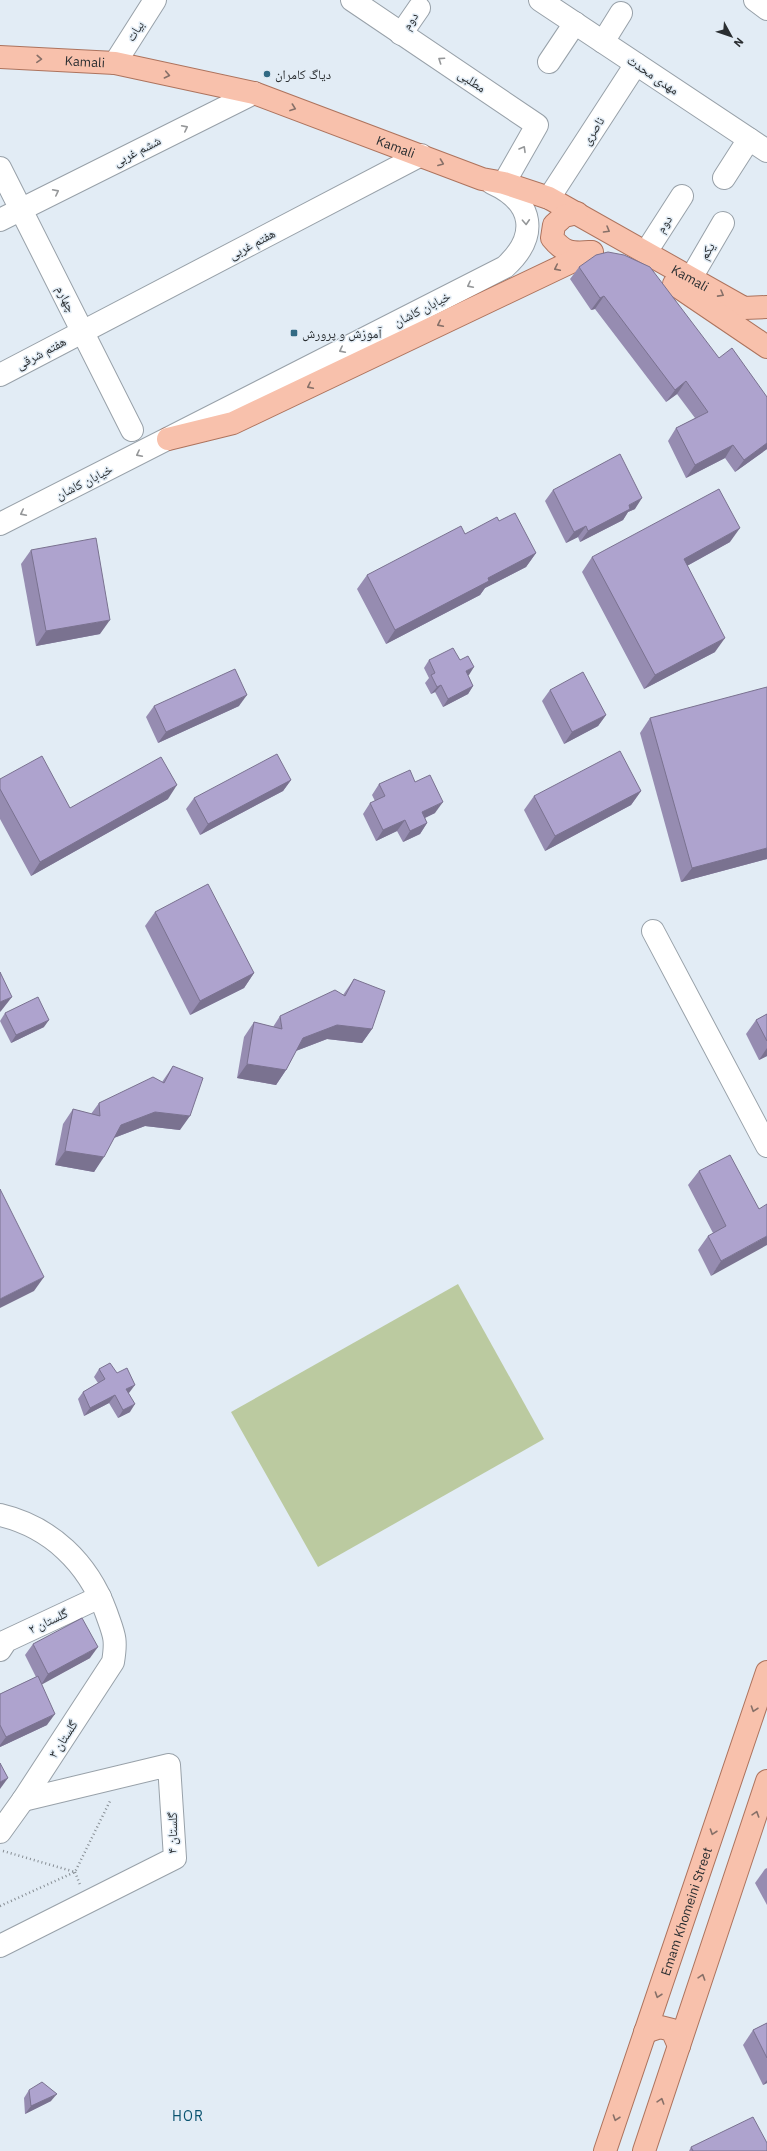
<svg xmlns="http://www.w3.org/2000/svg" width="767" height="2151" font-family="'IBM Plex Sans','Noto Naskh Arabic',sans-serif">
	<style>
		.green { fill: #bbcaa0 }
		.lines { fill: none; stroke-linecap: round; stroke-linejoin: round }
		.minor-casing { stroke: #98a1a9; stroke-width: 24 }
		.major-casing { stroke: #ad735d; stroke-width: 24 }
		.path { stroke: #868d93; stroke-width: 2.5; stroke-dasharray: 1 3; stroke-linecap: butt }
		.minor { stroke: #fff; stroke-width: 22 }
		.major { stroke: #f8c1ac; stroke-width: 22 }
		.wall { fill: #968cb1 }
		.shaded-wall { fill: #7a7290 }
		.building { fill: #aea3ce; stroke: #7a7290 }
		.oneway { stroke: #877068 }
		.oneway2 { stroke: #949698 }
		.poi-dot { fill: #326a84; stroke: #e2ecf5; stroke-width: 1.5 }
		.labels { text-anchor: middle; dominant-baseline: central; stroke-width: 3; stroke-linejoin: round; paint-order: stroke }
		.street-label { font-size: 13px; fill: #2a2e31; stroke: #e2ecf5 }
		.poi-label { font-size: 13px; fill: #2a2e31; stroke: #e2ecf5; text-anchor: start }
		.neighbourhood-label { font-size: 14px; letter-spacing: 1px; fill: #0a5370; stroke: #e2ecf5 }
	</style>
	<rect width="100%" height="100%" fill="#e2ecf5"/>
	<polygon class="green" points="458,1284 544,1439 318,1567 231,1412"/>
	<g class="lines">
		<defs>
			<g id="minor">
				<polyline points="352,0 537,125 504,183"/>
				<polyline points="540,0 767,151"/>
				<polyline points="755,0 767,9"/>
				<polyline points="401,34 419,8"/>
				<polyline points="603,42 621,13"/>
				<polyline points="549,62 575,23"/>
				<polyline points="115,63 155,0"/>
				<polyline points="0,168 132,430"/>
				<polyline points="724,178 749,139"/>
				<polyline points="549,198 636,64"/>
				<polyline points="0,220 254,93"/>
				<polyline points="646,252 682,196"/>
				<polyline points="691,278 723,223"/>
				<polyline points="0,375 421,155"/>
				<path d="M0,524L505,267C539,236 534,202 492,183"/>
				<polyline points="653,931 767,1146"/>
				<path d="M0,1515C51,1527 88,1563 106,1612C114,1635 117,1638 113,1662L23,1800L0,1832"/>
				<polyline points="0,1650 6,1641 100,1597"/>
				<polyline points="0,1946 175,1858 169,1765 23,1800"/>
			</g>
			<g id="major">
				<path id="s1" d="M0,57L115,63L254,93L482,179L504,183L549,198L744,308L767,307"/>
				<path d="M577,213L564,216L554,225L552,238C565,254 572,253 591,252"/>
				<polyline points="674,284 767,347"/>
				<polyline points="168,439 233,423 592,252"/>
				<polyline points="645,2032 660,2027 672,2030 679,2046"/>
				<path id="s2" d="M605,2151L767,1672"/>
				<polyline points="644,2151 767,1781"/>
			</g>
		</defs>
		<use href="#minor" class="minor-casing"/>
		<use href="#major" class="major-casing"/>
		<g class="path">
			<polyline points="3,1851 75,1872"/>
			<polyline points="75,1872 80,1885"/>
			<polyline points="0,1906 75,1872 111,1799"/>
		</g>
		<use href="#minor" class="minor"/>
		<use href="#major" class="major"/>
	</g>
	<g class="wall">
		<polygon points="579,267 719,358 767,397 767,449 735,472 725,458 686,478 668,441 676,428 695,418 677,394 666,402 595,309 591,310 570,279"/>
		<polygon points="553,490 635,509 628,512 623,520 580,542 578,537 566,543 545,501"/>
		<polygon points="499,521 536,553 526,567 485,588 480,595 386,644 357,589 367,575 465,534"/>
		<polygon points="730,542 687,566 715,652 644,689 582,572 592,557"/>
		<polygon points="31,550 100,634 36,646 21,564"/>
		<polygon points="429,660 460,660 469,675 467,675 473,686 468,694 443,707 435,692 431,694 425,683 429,678 424,668"/>
		<polygon points="550,690 606,715 598,726 564,744 542,701"/>
		<polygon points="154,706 239,706 158,743 146,717"/>
		<polygon points="650,718 767,859 681,882 640,733"/>
		<polygon points="0,779 70,808 168,799 31,876 0,819"/>
		<polygon points="291,780 283,791 200,835 186,809 194,798"/>
		<polygon points="415,782 435,813 425,818 427,823 420,834 403,842 397,831 376,841 363,814 370,803 375,801 372,795 379,784"/>
		<polygon points="641,791 631,805 545,851 524,810 534,796"/>
		<polygon points="155,912 254,973 244,988 190,1015 145,926"/>
		<polygon points="354,979 372,1029 362,1043 327,1039 296,1051 286,1070 276,1085 237,1078 244,1037 254,1022 273,1027 280,1016 343,995"/>
		<polygon points="5,1013 44,1027 11,1043 0,1021"/>
		<polygon points="767,1014 767,1056 759,1060 746,1034 756,1020"/>
		<polygon points="173,1066 180,1130 145,1126 114,1138 94,1172 55,1165 63,1124 73,1109 91,1114 99,1103 162,1082"/>
		<polygon points="699,1171 759,1209 711,1276 698,1250 708,1236 713,1233 688,1185"/>
		<polygon points="99,1369 129,1393 128,1393 130,1412 118,1418 109,1403 84,1416 78,1399 83,1392 98,1383 94,1377"/>
		<polygon points="33,1644 90,1658 41,1684 47,1725 0,1747 0,1694 36,1677 25,1655"/>
		<polygon points="767,1868 767,1905 755,1883 765,1869"/>
		<polygon points="767,2023 767,2083 763,2085 743,2045 753,2030"/>
		<polygon points="29,2090 51,2101 25,2114 24,2098"/>
		<polygon points="691,2147 767,2151 689,2151"/>
	</g>
	<g class="shaded-wall">
		<polygon points="604,296 595,309 591,310 600,298"/>
		<polygon points="686,381 677,394 666,402 675,390"/>
		<polygon points="767,443 767,449 735,472 744,460"/>
		<polygon points="733,445 725,458 686,478 695,465"/>
		<polygon points="642,498 635,509 628,512 623,520 580,542 588,531 629,505"/>
		<polygon points="586,526 578,537 566,543 574,532"/>
		<polygon points="740,528 730,542 674,573 684,559"/>
		<polygon points="536,553 526,567 485,588 480,595 386,644 395,630 488,578"/>
		<polygon points="110,620 100,634 36,646 46,631"/>
		<polygon points="725,638 715,652 644,689 655,675"/>
		<polygon points="474,667 469,675 460,679 466,671"/>
		<polygon points="441,685 435,692 431,694 437,687"/>
		<polygon points="473,686 468,694 443,707 448,699"/>
		<polygon points="247,695 239,706 158,743 166,732"/>
		<polygon points="606,715 598,726 564,744 572,732"/>
		<polygon points="291,780 283,791 200,835 208,824"/>
		<polygon points="177,785 168,799 31,876 40,862"/>
		<polygon points="641,791 631,805 545,851 555,836"/>
		<polygon points="443,802 435,813 414,823 422,812"/>
		<polygon points="405,820 397,831 376,841 383,830"/>
		<polygon points="427,823 420,834 403,842 410,831"/>
		<polygon points="767,848 767,859 681,882 692,868"/>
		<polygon points="254,973 244,988 190,1015 200,1001"/>
		<polygon points="12,997 1,1011 0,1012 0,1002"/>
		<polygon points="49,1020 44,1027 11,1043 16,1035"/>
		<polygon points="337,1025 372,1029 362,1043 327,1039 293,1052 303,1038"/>
		<polygon points="767,1048 767,1056 759,1060"/>
		<polygon points="247,1064 286,1070 276,1085 237,1078"/>
		<polygon points="155,1112 190,1116 180,1130 145,1126 111,1139 121,1125"/>
		<polygon points="65,1151 104,1157 94,1172 55,1165"/>
		<polygon points="767,1236 767,1245 711,1276 721,1261"/>
		<polygon points="44,1277 34,1291 0,1308 0,1299"/>
		<polygon points="135,1385 129,1393 120,1396 126,1389"/>
		<polygon points="115,1395 109,1403 84,1416 90,1408"/>
		<polygon points="135,1404 130,1412 118,1418 123,1410"/>
		<polygon points="98,1647 90,1658 41,1685 48,1674"/>
		<polygon points="55,1714 47,1725 0,1747 0,1745 6,1737"/>
		<polygon points="8,1778 0,1789 0,1782"/>
		<polygon points="767,2080 767,2083 763,2085"/>
		<polygon points="57,2094 51,2101 25,2114 31,2106"/>
	</g>
	<g class="building">
		<polygon points="608,252 624,255 650,267 719,358 732,348 767,397 767,443 744,460 733,445 695,465 676,428 708,412 686,381 675,390 604,296 600,298 579,267 596,255"/>
		<polygon points="620,454 642,498 629,505 630,509 588,531 586,526 574,532 553,490"/>
		<polygon points="719,489 740,528 684,559 725,638 655,675 592,557"/>
		<polygon points="515,513 536,553 488,578 489,581 395,630 367,575 461,526 465,534 497,517 499,521"/>
		<polygon points="96,538 110,620 46,631 31,550"/>
		<polygon points="453,648 460,660 468,656 474,667 466,671 473,686 448,699 441,685 437,687 431,675 435,673 429,660"/>
		<polygon points="235,669 247,695 166,732 154,706"/>
		<polygon points="583,672 606,715 572,732 550,690"/>
		<polygon points="767,687 767,848 692,868 650,718"/>
		<polygon points="620,751 641,791 555,836 534,796"/>
		<polygon points="277,754 291,780 208,824 194,798"/>
		<polygon points="42,756 70,808 161,757 177,785 40,862 0,789 0,779"/>
		<polygon points="410,770 415,782 430,775 443,802 422,812 427,823 410,831 405,820 383,830 370,803 385,796 379,784"/>
		<polygon points="208,884 254,973 200,1001 155,912"/>
		<polygon points="0,972 12,997 0,1002"/>
		<polygon points="354,979 385,991 372,1029 337,1025 303,1038 286,1070 247,1064 254,1022 282,1029 280,1016 335,990 345,996"/>
		<polygon points="38,997 49,1020 16,1035 5,1013"/>
		<polygon points="767,1014 767,1041 756,1020"/>
		<polygon points="173,1066 203,1078 190,1116 155,1112 121,1125 104,1157 65,1151 73,1109 100,1116 99,1103 153,1077 164,1083"/>
		<polygon points="730,1155 759,1209 767,1204 767,1236 721,1261 708,1236 726,1226 699,1171"/>
		<polygon points="0,1190 0,1189 44,1277 0,1299"/>
		<polygon points="110,1363 117,1373 127,1368 135,1385 126,1389 135,1404 123,1410 115,1395 90,1408 83,1392 105,1379 99,1369"/>
		<polygon points="82,1618 98,1647 48,1674 33,1644"/>
		<polygon points="38,1676 55,1714 6,1737 0,1725 0,1694"/>
		<polygon points="0,1763 8,1778 0,1782"/>
		<polygon points="767,2023 767,2058 753,2030"/>
		<polygon points="42,2082 57,2094 31,2106 29,2090"/>
		<polygon points="753,2117 767,2143 767,2151 693,2151 691,2147"/>
	</g>
	<defs><path id="oneway-chevron" d="M-2-3.5L2.5 0L-2 3.5" fill="none" stroke-width="1.6" stroke-linecap="round" stroke-linejoin="round"/></defs>
	<g class="oneway">
		<use href="#oneway-chevron" transform="translate(39 59) rotate(3)"/>
		<use href="#oneway-chevron" transform="translate(167 75) rotate(12)"/>
		<use href="#oneway-chevron" transform="translate(293 108) rotate(20)"/>
		<use href="#oneway-chevron" transform="translate(441 163) rotate(21)"/>
		<use href="#oneway-chevron" transform="translate(607 230) rotate(30)"/>
		<use href="#oneway-chevron" transform="translate(557 268) rotate(154)"/>
		<use href="#oneway-chevron" transform="translate(721 294) rotate(29)"/>
		<use href="#oneway-chevron" transform="translate(440 324) rotate(154)"/>
		<use href="#oneway-chevron" transform="translate(310 386) rotate(154)"/>
		<use href="#oneway-chevron" transform="translate(754 1709) rotate(109)"/>
		<use href="#oneway-chevron" transform="translate(756 1814) rotate(-72)"/>
		<use href="#oneway-chevron" transform="translate(713 1832) rotate(109)"/>
		<use href="#oneway-chevron" transform="translate(702 1977) rotate(-72)"/>
		<use href="#oneway-chevron" transform="translate(658 1995) rotate(109)"/>
		<use href="#oneway-chevron" transform="translate(661 2101) rotate(-72)"/>
		<use href="#oneway-chevron" transform="translate(616 2118) rotate(109)"/>
	</g>
	<g class="oneway2">
		<use href="#oneway-chevron" transform="translate(441 60) rotate(-146)"/>
		<use href="#oneway-chevron" transform="translate(185 128) rotate(-27)"/>
		<use href="#oneway-chevron" transform="translate(523 149) rotate(-60)"/>
		<use href="#oneway-chevron" transform="translate(56 192) rotate(-27)"/>
		<use href="#oneway-chevron" transform="translate(526 222) rotate(87)"/>
		<use href="#oneway-chevron" transform="translate(470 285) rotate(153)"/>
		<use href="#oneway-chevron" transform="translate(342 350) rotate(153)"/>
		<use href="#oneway-chevron" transform="translate(139 454) rotate(153)"/>
		<use href="#oneway-chevron" transform="translate(23 513) rotate(153)"/>
	</g>
	<g class="poi-dot">
		<circle cx="267" cy="74" r="4"/>
		<rect x="290" y="329" width="8" height="8" rx="2"/>
	</g>
	<g class="labels">
		<g class="street-label">
			<text transform="translate(410 21) rotate(-56)">دوم</text>
			<text transform="translate(135 31) rotate(-57)">بیات</text>
			<text stroke="none"><textPath href="#s1" startOffset="85">Kamali</textPath></text>
			<text transform="translate(653 75) rotate(34)">مهدی محدث</text>
			<text transform="translate(472 81) rotate(34)">مطلبی</text>
			<text transform="translate(593 131) rotate(-58)">ناصری</text>
			<text stroke="none"><textPath href="#s1" startOffset="409">Kamali</textPath></text>
			<text transform="translate(137 151) rotate(-27)">ششم غربی</text>
			<text transform="translate(664 224) rotate(-58)">دوم</text>
			<text transform="translate(252 244) rotate(-28)">هفتم غربی</text>
			<text transform="translate(707 251) rotate(-59)">یکم</text>
			<text stroke="none"><textPath href="#s1" startOffset="733">Kamali</textPath></text>
			<text transform="translate(66 299) rotate(63)">چهارم</text>
			<text transform="translate(422 309) rotate(-27)">خیابان کاشان</text>
			<text transform="translate(41 353) rotate(-28)">هفتم شرقی</text>
			<text transform="translate(84 482) rotate(-27)">خیابان کاشان</text>
			<text transform="translate(48 1621) rotate(-25)">گلستان ۲</text>
			<text transform="translate(63 1739) rotate(-57)">گلستان ۳</text>
			<text transform="translate(172 1833) rotate(-90)">گلستان ۴</text>
			<text stroke="none"><textPath href="#s2" startOffset="253">Emam Khomeini Street</textPath></text>
		</g>
		<g class="poi-label">
			<text x="275" y="74">دیاگ کامران</text>
			<text x="302" y="333">آموزش و پرورش</text>
		</g>
		<g class="neighbourhood-label">
			<text x="188" y="2116">HOR</text>
		</g>
	</g>
	<g transform="translate(731 36) rotate(130)" stroke="#e2ecf5" stroke-width="3" paint-order="stroke">
	<path d="M0-3L7 15L0 10L-7 15Z" fill="#2a2e31"/>
	<text y="-6" font-size="11" font-weight="bold" text-anchor="middle" fill="#2a2e31">N</text>
	</g>
</svg>
